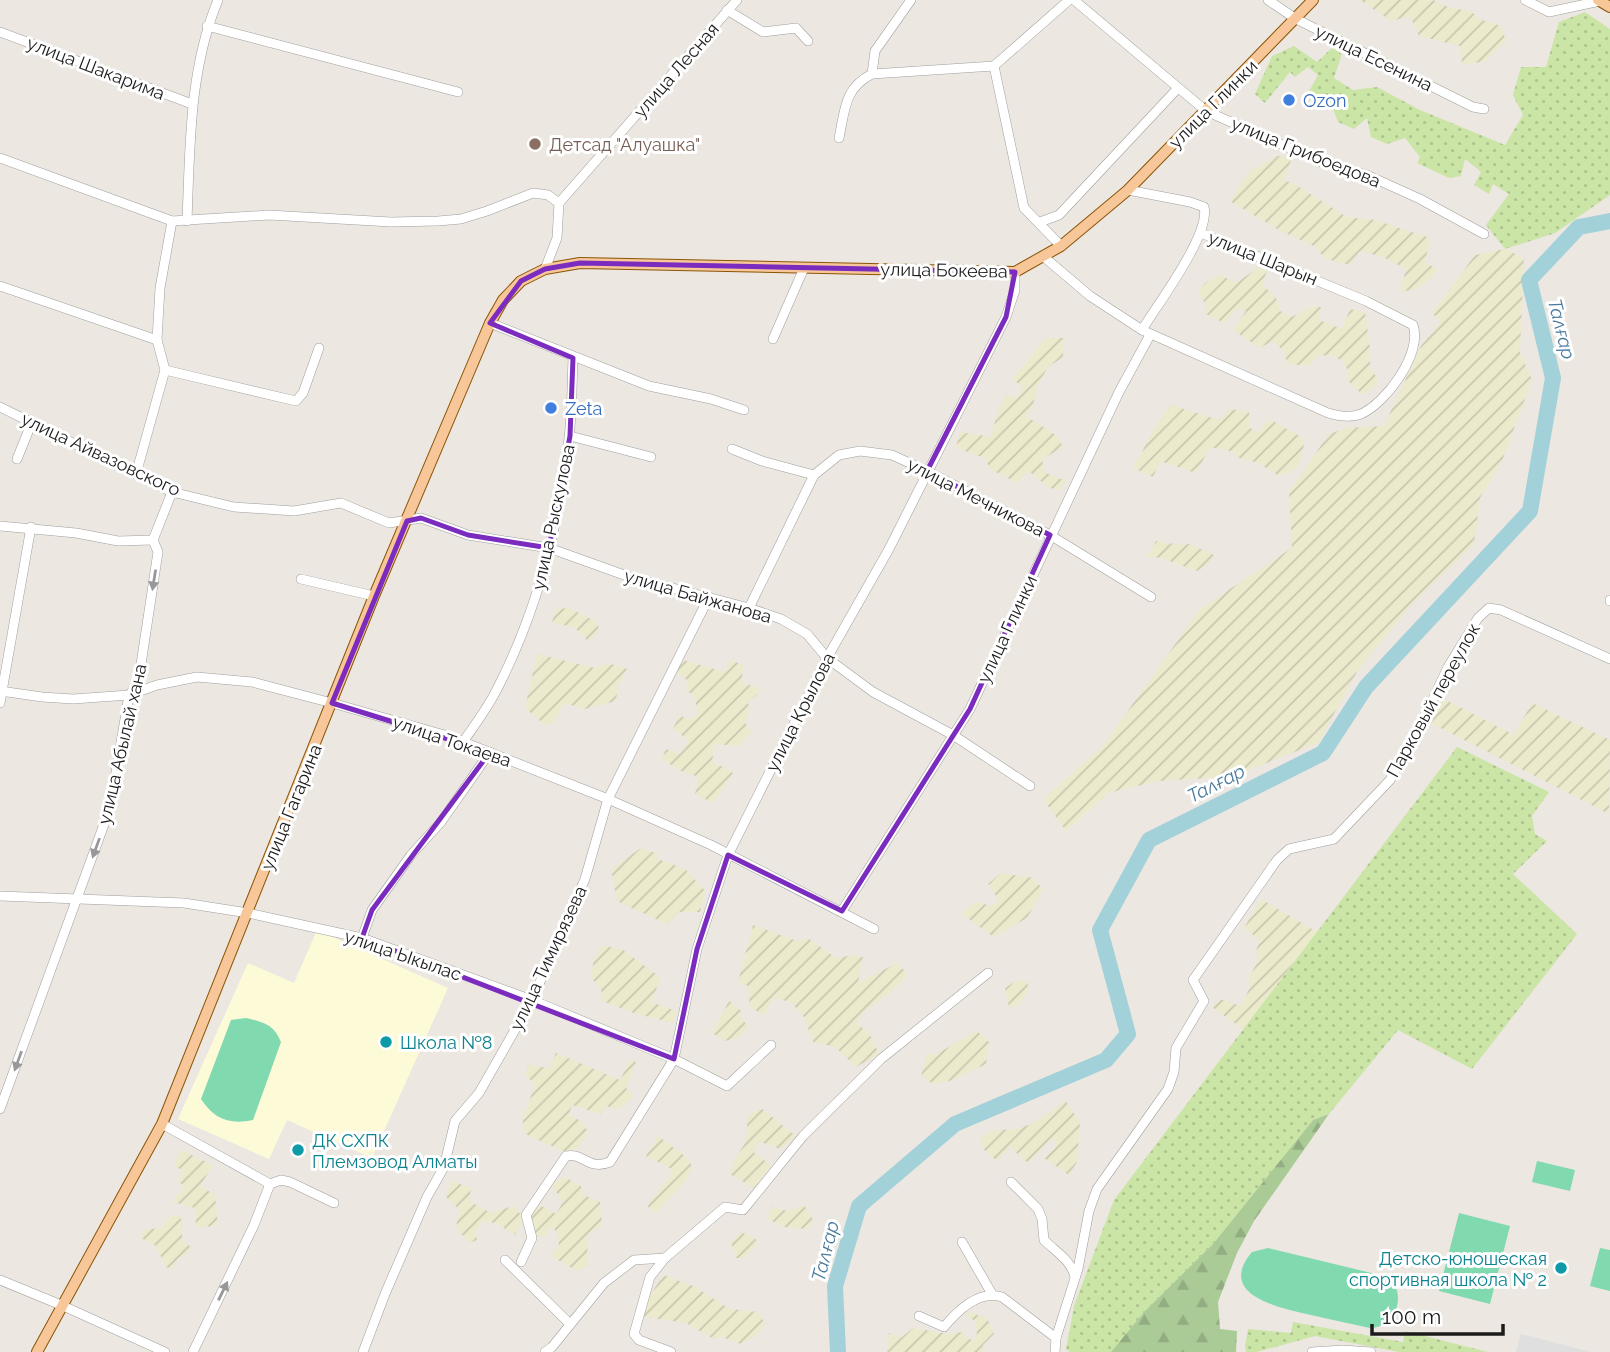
<svg xmlns="http://www.w3.org/2000/svg" width="1610" height="1352" font-family="Raleway,sans-serif">
	<style>
		.education { fill: #fdfad8 }
		.farmland { fill: url(#farmland-furrows) }
		.grass { fill: url(#grass-dots) }
		.forest { fill: url(#forest-firs) }
		.pitch { fill: #80d9af }
		.parking { fill: #dfdfdf }
		.lines { fill: none; stroke-linecap: round; stroke-linejoin: round }
		.river { stroke: #a2d1d9; stroke-width: 16 }
		.minor-casing { stroke: #9f9f9f; stroke-width: 10 }
		.major-casing { stroke: #8b5406; stroke-width: 12 }
		.minor { stroke: #fff; stroke-width: 9 }
		.major { stroke: #f7c79a; stroke-width: 10 }
		.oneway { fill: #989898 }
		.marked { fill: none; stroke: #7b2cbf; stroke-width: 5; stroke-linejoin: round }
		.shop-dot { fill: #3f7fe0; stroke: #fff; stroke-width: 2.5 }
		.education-dot { fill: #8d6e63; stroke: #fff; stroke-width: 2.5 }
		.culture-dot { fill: #0f9aa8; stroke: #fff; stroke-width: 2.5 }
		.labels { text-anchor: middle; dominant-baseline: central; stroke-width: 6; stroke-linejoin: round; paint-order: stroke }
		.street-label { font-size: 18px; fill: #1b1b1b; stroke: #fff }
		.shop-label { font-size: 18px; fill: #366cbe; stroke: #fff; text-anchor: start }
		.education-label { font-size: 18px; fill: #785e54; stroke: #fff; text-anchor: start }
		.culture-label { font-size: 18px; fill: #0d838f; stroke: #fff; text-anchor: start }
		.water-label { font-size: 19px; font-style: italic; fill: #497a9e; stroke: #fff }
	</style>
	<defs>
		<pattern id="farmland-furrows" width="10" height="10" patternUnits="userSpaceOnUse" patternTransform="scale(1.75)"><rect width="10" height="10" fill="#ebeacc"/><path d="M-1 1l2-2M0 10L10 0M9 11l2-2" fill="none" stroke="#c9c8af"/></pattern>
		<pattern id="grass-dots" width="8" height="8" patternUnits="userSpaceOnUse" patternTransform="scale(1.75)"><rect width="8" height="8" fill="#cbe5a7"/><path d="M2 2h.1M6 6h.1" fill="none" stroke="#aec48f" stroke-width="1.8" stroke-linecap="round"/></pattern>
		<pattern id="forest-firs" width="22" height="20" patternUnits="userSpaceOnUse" patternTransform="scale(1.75)"><rect width="22" height="20" fill="#aaca96"/><path d="M5 1l3.5 6h-7zM16 11l3.5 6h-7z" fill="#92ad81"/></pattern>
	</defs>
	<rect width="100%" height="100%" fill="#ece7e0"/>
	<polygon class="education" points="317,930 448,988 372,1158 287,1120 269,1159 178,1119 248,963 294,983"/>
	<g class="farmland">
		<polygon points="1360,0 1433,0 1450,8 1471,11 1479,19 1501,26 1506,41 1483,62 1462,64 1460,46 1419,36 1410,16 1391,21"/>
		<polygon points="1277,156 1292,157 1284,181 1291,182 1347,217 1375,220 1430,238 1425,262 1438,270 1429,280 1415,289 1400,292 1406,269 1383,257 1360,251 1350,265 1324,258 1316,247 1279,230 1230,201 1249,172"/>
		<polygon points="1505,249 1524,258 1520,353 1532,380 1502,461 1480,498 1474,544 1410,606 1358,670 1318,743 1230,777 1158,781 1108,793 1066,831 1043,799 1103,746 1200,609 1292,548 1289,492 1329,434 1347,428 1384,426 1421,346 1441,322 1432,313 1475,255"/>
		<polygon points="1259,267 1267,271 1262,284 1276,298 1280,311 1292,317 1311,307 1321,307 1319,320 1342,329 1350,309 1365,312 1370,349 1370,368 1378,379 1376,386 1363,395 1348,381 1347,369 1342,361 1331,355 1316,356 1310,366 1287,364 1284,351 1272,341 1260,348 1233,330 1246,311 1235,309 1224,323 1206,314 1205,303 1198,293 1205,283 1220,275 1236,283"/>
		<polygon points="1046,338 1064,338 1063,357 1048,367 1037,386 1033,406 1026,416 1057,436 1063,447 1042,459 1044,472 1066,481 1059,491 1048,487 1029,471 1017,483 990,469 985,458 956,448 960,432 991,437 998,410 1006,395 1017,398 1023,386 1014,381 1014,377"/>
		<polygon points="1171,405 1219,420 1230,409 1249,412 1249,427 1258,433 1269,419 1303,438 1304,445 1298,468 1279,476 1258,463 1236,457 1235,452 1210,447 1196,473 1160,461 1153,477 1133,468 1159,421"/>
		<polygon points="1156,541 1180,545 1190,544 1214,555 1209,564 1197,571 1161,558 1147,557"/>
		<polygon points="569,608 597,622 599,630 593,638 587,640 575,628 552,622 556,609"/>
		<polygon points="537,654 595,668 608,663 627,669 618,686 616,701 585,709 564,703 553,723 545,725 525,708"/>
		<polygon points="683,660 724,672 731,660 744,666 741,682 760,689 756,696 748,701 749,712 745,723 752,732 739,746 715,744 712,761 733,773 713,803 695,794 699,777 681,771 662,759 666,749 680,754 689,740 673,729 679,716 691,719 698,713 694,696 686,690 687,680 677,672"/>
		<polygon points="1438,696 1514,735 1532,703 1610,740 1609,814 1429,722"/>
		<polygon points="641,848 658,854 658,859 685,869 705,891 700,912 679,912 667,924 617,901 611,869"/>
		<polygon points="1001,873 1033,878 1043,889 1027,918 994,937 962,914 975,902 992,906 999,900 988,884"/>
		<polygon points="1261,899 1317,932 1243,1029 1212,1007 1220,999 1241,1006 1250,987 1248,979 1258,961 1256,951 1260,940 1244,928"/>
		<polygon points="753,925 797,941 808,938 836,958 854,955 863,957 858,983 897,963 908,974 890,993 864,1011 856,1023 869,1033 879,1054 856,1067 835,1047 813,1042 804,1017 791,1002 773,998 764,1015 750,1007 748,986 738,982"/>
		<polygon points="602,945 623,950 660,977 652,1002 678,1012 672,1023 634,1013 602,1001 602,992 591,977 594,959"/>
		<polygon points="1018,980 1028,983 1027,992 1018,1006 1009,1007 1005,988"/>
		<polygon points="729,1001 741,1011 739,1016 748,1026 739,1037 725,1041 712,1033"/>
		<polygon points="977,1031 989,1042 986,1064 953,1080 933,1084 921,1076 927,1054 935,1055"/>
		<polygon points="556,1053 620,1080 631,1059 636,1062 626,1088 634,1096 619,1109 606,1106 600,1114 572,1105 569,1115 579,1120 588,1131 579,1147 565,1152 523,1133 523,1119 535,1084 525,1075 528,1065 549,1068"/>
		<polygon points="1066,1101 1080,1123 1077,1162 1069,1175 1044,1158 1057,1145 1051,1139 1028,1163 1010,1147 997,1161 983,1149 981,1138 990,1131 1015,1129 1032,1124"/>
		<polygon points="762,1109 796,1136 780,1149 759,1141 754,1153 771,1165 754,1188 730,1174 735,1158 746,1142 748,1115"/>
		<polygon points="658,1136 689,1159 692,1167 686,1180 656,1213 647,1206 669,1178 672,1169 646,1156"/>
		<polygon points="181,1150 213,1165 200,1186 215,1195 218,1226 196,1227 195,1208 173,1202 177,1194 180,1195 184,1186 178,1181 182,1170 174,1166"/>
		<polygon points="565,1177 581,1186 584,1195 600,1202 602,1225 587,1235 588,1266 577,1271 551,1256 559,1246 557,1232 551,1226 546,1236 535,1238 528,1220 537,1204 556,1214 563,1202 551,1184"/>
		<polygon points="451,1181 471,1188 469,1201 491,1213 513,1206 524,1218 515,1235 496,1223 482,1221 476,1230 477,1240 469,1243 456,1227 460,1210 446,1197"/>
		<polygon points="804,1205 813,1220 808,1229 784,1227 768,1219 771,1207 788,1211"/>
		<polygon points="178,1215 182,1221 182,1240 191,1247 187,1254 178,1258 173,1269 166,1267 156,1246 141,1238 143,1230 162,1228 169,1216"/>
		<polygon points="741,1232 757,1240 755,1247 743,1258 736,1258 731,1242"/>
		<polygon points="663,1275 693,1286 730,1309 758,1312 765,1324 754,1337 741,1344 722,1337 714,1339 686,1323 644,1317 649,1297"/>
		<polygon points="968,1312 987,1318 994,1334 983,1345 982,1352 887,1352 889,1333 901,1338 913,1328 948,1334 961,1332 973,1341 977,1335 975,1321 966,1315"/>
	</g>
	<g class="grass">
		<polygon points="1585,12 1610,29 1610,195 1555,233 1505,249 1486,225 1509,194 1493,184 1489,194 1474,185 1481,172 1465,159 1461,176 1449,178 1417,163 1420,157 1405,138 1387,144 1371,137 1367,118 1354,129 1338,122 1333,109 1306,97 1318,75 1308,67 1295,77 1290,72 1265,103 1255,94 1272,56 1294,46 1317,62 1332,48 1342,54 1334,78 1353,90 1377,87 1420,110 1505,145 1523,115 1513,95 1521,67 1546,67 1559,22"/>
		<polygon points="1457,747 1549,792 1532,816 1535,834 1547,841 1513,874 1577,934 1472,1069 1398,1030 1329,1114 1313,1120 1213,1244 1145,1311 1111,1352 1070,1352 1066,1349 1074,1306 1114,1200"/>
		<polygon points="1293,1322 1403,1342 1405,1331 1488,1352 1399,1352 1315,1336 1257,1352 1246,1352 1245,1346 1248,1329 1291,1333"/>
	</g>
	<polygon class="forest" points="1329,1114 1254,1221 1237,1253 1218,1302 1220,1329 1237,1331 1236,1352 1111,1352 1145,1311 1213,1244 1313,1120"/>
	<g class="pitch">
		<path d="M246,1018C263,1022 274,1024 281,1042L253,1120C229,1125 214,1119 201,1099L231,1020Z"/>
		<polygon points="1537,1161 1575,1170 1570,1191 1532,1182"/>
		<polygon points="1459,1213 1510,1226 1490,1304 1439,1291"/>
		<path d="M1268,1248L1388,1277C1408,1293 1396,1328 1370,1328C1350,1324 1330,1319 1311,1315C1282,1308 1215,1296 1252,1252Z"/>
		<polygon points="1600,1248 1610,1250 1610,1291 1590,1286"/>
	</g>
	<polygon class="parking" points="1521,1334 1591,1352 1516,1352"/>
	<g class="lines">
		<polyline class="river" points="838,1352 835,1286 859,1206 955,1124 1106,1060 1128,1034 1100,930 1149,840 1323,753 1366,687 1530,511 1553,378 1529,280 1579,227 1610,221"/>
		<defs>
			<g id="minor">
				<polyline points="1074,0 1206,111 1321,162 1367,175 1420,199 1484,234"/>
				<polyline points="1268,0 1296,19 1473,107 1484,109"/>
				<polyline points="1525,0 1549,12 1600,1"/>
				<polyline points="727,10 763,32 796,28 808,41"/>
				<polyline points="207,26 458,92"/>
				<polyline points="0,32 192,104"/>
				<polyline points="994,66 1024,208 1061,246"/>
				<polyline points="872,74 875,51 911,0"/>
				<path d="M839,138C845,110 844,88 872,74L994,66L1069,0"/>
				<polyline points="0,158 172,221 269,215 391,222 438,221 461,219 487,211 533,193 548,195 559,203 557,238 545,269"/>
				<path d="M1128,190L1190,202L1204,207C1211,234 1157,305 1142,330"/>
				<polyline points="559,203 737,0"/>
				<path d="M187,221C190,146 189,70 218,0"/>
				<polyline points="1040,222 1059,215 1178,88"/>
				<path d="M1044,257L1090,296L1142,330L1328,413C1338,416 1351,418 1361,414C1386,403 1423,353 1413,325L1366,301L1201,233"/>
				<polyline points="0,286 157,340"/>
				<polyline points="490,323 649,386 711,399 744,410"/>
				<polyline points="773,339 804,268"/>
				<polyline points="165,370 296,401 303,393 319,348"/>
				<polyline points="0,407 172,492 234,507 294,511 341,503 389,523 421,518 468,535 549,548 627,576 749,608 781,619 807,634 827,658 873,692 953,735 1030,786"/>
				<polyline points="570,436 651,457"/>
				<polyline points="732,449 762,461 814,475"/>
				<polyline points="17,459 32,422"/>
				<polyline points="136,474 165,370 157,340 160,288 172,221"/>
				<polyline points="0,526 76,533 118,541 153,540"/>
				<polyline points="301,579 374,596"/>
				<polyline points="1610,600 1610,601"/>
				<polyline points="749,608 814,475 839,455 860,451 892,455 927,471 1050,535 1151,597"/>
				<polyline points="0,691 42,697 73,699 129,695 157,685 197,677 252,682 332,703 448,736 608,799 711,845 874,929"/>
				<polyline points="0,703 31,527"/>
				<path d="M463,742C474,726 486,710 495,693C536,615 559,526 569,438C572,412 572,385 573,358"/>
				<polyline points="0,896 184,903 248,913 362,938 532,1000 674,1059 727,1086 771,1045"/>
				<polyline points="842,911 970,709 1119,392 1150,335"/>
				<polyline points="362,938 372,910 411,855 441,822 490,752"/>
				<polyline points="0,1109 110,808 129,695 138,684 158,552 153,540 172,492"/>
				<polyline points="162,1124 270,1184 281,1180 290,1182 334,1203"/>
				<path d="M1011,1182L1038,1209L1042,1219L1044,1240C1056,1252 1071,1260 1075,1277"/>
				<polyline points="962,1242 992,1294"/>
				<polyline points="665,1258 650,1277 634,1334 639,1340 671,1352"/>
				<polyline points="505,1260 570,1324"/>
				<path d="M521,1262L532,1238L526,1215L566,1156C583,1152 588,1171 610,1162L674,1059L697,949L728,855L827,658L889,549L1006,317L1015,290V272"/>
				<polyline points="0,1280 61,1305 165,1352"/>
				<path d="M919,1316L944,1327C958,1310 980,1290 1002,1297L1056,1338"/>
				<polyline points="193,1352 254,1225 270,1184"/>
				<polyline points="363,1352 385,1294 427,1197 444,1167 455,1121 479,1093 532,1000 585,879 608,799 709,597"/>
				<polyline points="545,1352 552,1347 604,1283 634,1260 665,1258 725,1207 743,1210 803,1136 881,1059 988,973"/>
				<polyline points="1055,1352 1056,1338 1078,1269 1089,1211 1097,1189 1168,1089 1174,1072 1176,1048 1204,1001 1193,980 1277,860 1289,849 1334,839 1390,780 1427,712 1448,667 1478,618 1489,608 1501,610 1610,659"/>
				<polyline points="1312,1352 1343,1350 1371,1352"/>
			</g>
			<g id="major">
				<polyline points="1598,0 1610,7"/>
				<polyline points="37,1352 162,1124 374,596 490,323 503,300 521,281 545,269 580,263 1015,272 1061,246 1128,190 1313,0"/>
			</g>
		</defs>
		<use href="#minor" class="minor-casing"/>
		<use href="#major" class="major-casing"/>
		<use href="#minor" class="minor"/>
		<use href="#major" class="major"/>
	</g>
	<defs><path id="oneway-solid" d="M-6-.8H1V-3.2L6.5 0L1 3.2V.8H-6Z" transform="scale(1.75)"/></defs>
	<g class="oneway">
		<use href="#oneway-solid" transform="translate(154 580) rotate(99)"/>
		<use href="#oneway-solid" transform="translate(96 848) rotate(110)"/>
		<use href="#oneway-solid" transform="translate(18 1061) rotate(110)"/>
		<use href="#oneway-solid" transform="translate(223 1291) rotate(-64)"/>
	</g>
	<path class="marked" d="M580,263L1015,272L1006,317L927,471L1050,535L970,709L842,911L728,855L697,949L674,1059L362,938L372,910L490,752L332,703L407,521L421,518L468,535L549,548L570,436L573,358L490,323L521,281L545,269Z"/>
	<g class="shop-dot">
		<circle cx="1289" cy="100" r="7"/>
		<circle cx="551" cy="408" r="7"/>
	</g>
	<circle class="education-dot" cx="535" cy="144" r="7"/>
	<g class="culture-dot">
		<circle cx="386" cy="1042" r="7"/>
		<circle cx="298" cy="1150" r="7"/>
		<circle cx="1561" cy="1268" r="7"/>
	</g>
	<g class="labels">
		<g class="street-label">
			<text transform="translate(1374 58) rotate(26)">улица Есенина</text>
			<text transform="translate(96 68) rotate(21)">улица Шакарима</text>
			<text transform="translate(676 70) rotate(-49)">улица Лесная</text>
			<text transform="translate(1213 104) rotate(-45)">улица Глинки</text>
			<text transform="translate(1306 152) rotate(22)">улица Грибоедова</text>
			<text transform="translate(1263 258) rotate(22)">улица Шарын</text>
			<text transform="translate(944 270) rotate(1)">улица Бокеева</text>
			<text transform="translate(101 454) rotate(25)">улица Айвазовского</text>
			<text transform="translate(976 497) rotate(27)">улица Мечникова</text>
			<text transform="translate(553 517) rotate(-78)">улица Рыскулова</text>
			<text transform="translate(698 596) rotate(16)">улица Байжанова</text>
			<text transform="translate(1007 629) rotate(-65)">улица Глинки</text>
			<text transform="translate(1433 700) rotate(-61)">Парковый переулок</text>
			<text transform="translate(800 712) rotate(-63)">улица Крылова</text>
			<text transform="translate(452 741) rotate(19)">улица Токаева</text>
			<text transform="translate(122 744) rotate(-77)">улица Абылай хана</text>
			<text transform="translate(291 807) rotate(-68)">улица Гагарина</text>
			<text transform="translate(403 955) rotate(19)">улица Ыкылас</text>
			<text transform="translate(548 958) rotate(-65)">улица Тимирязева</text>
		</g>
		<g class="shop-label">
			<text x="1303" y="100">Ozon</text>
			<text x="565" y="408">Zeta</text>
		</g>
		<g class="education-label">
			<text x="549" y="144">Детсад "Алуашка"</text>
		</g>
		<g class="culture-label">
			<text x="400" y="1042">Школа №8</text>
			<text x="312" y="1140">ДК СХПК<tspan x="312" dy="21">Племзовод Алматы</tspan></text>
			<text x="1547" y="1258" text-anchor="end">Детско-юношеская<tspan x="1547" dy="21">спортивная школа № 2</tspan></text>
		</g>
		<g class="water-label">
			<text transform="translate(1562 329) rotate(76)">Талғар</text>
			<text transform="translate(1216 783) rotate(-27)">Талғар</text>
			<text transform="translate(825 1251) rotate(-76)">Талғар</text>
		</g>
	</g>
	<path d="M1372 1324v10h131v-10" fill="none" stroke="#1b1b1b" stroke-width="3.5"/>
	<text x="1382" y="1324" font-size="21" fill="#1b1b1b" stroke="#ffffff" stroke-width="5" paint-order="stroke">100 m</text>
</svg>
